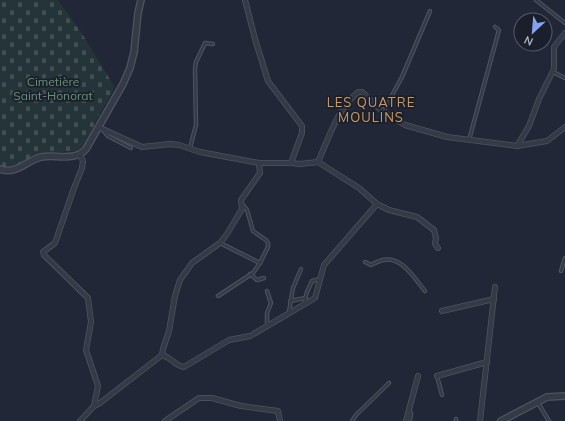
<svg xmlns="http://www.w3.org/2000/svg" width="565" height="421" font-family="Mulish,sans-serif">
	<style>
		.cemetery { fill: url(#cemetery-stones) }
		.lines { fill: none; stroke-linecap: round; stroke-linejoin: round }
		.service-casing { stroke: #4f5461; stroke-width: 4.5 }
		.minor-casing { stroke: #4f5461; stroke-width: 6 }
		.tertiary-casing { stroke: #4f5461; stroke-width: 8 }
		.service { stroke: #343a46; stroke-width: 2.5 }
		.minor { stroke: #343a46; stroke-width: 4.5 }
		.tertiary { stroke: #343a46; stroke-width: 5.5 }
		.labels { text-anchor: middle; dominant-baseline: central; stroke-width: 3.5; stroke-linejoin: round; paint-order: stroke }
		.park-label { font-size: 12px; fill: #679276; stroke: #1a1f2b }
		.neighbourhood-label { font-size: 13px; letter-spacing: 1px; fill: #cd9b60; stroke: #1a1f2b }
	</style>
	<defs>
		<pattern id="cemetery-stones" width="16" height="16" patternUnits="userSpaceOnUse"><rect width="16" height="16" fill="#243438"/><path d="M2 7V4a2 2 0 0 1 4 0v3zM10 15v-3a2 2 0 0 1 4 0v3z" fill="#414f53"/></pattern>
	</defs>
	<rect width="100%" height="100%" fill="#212736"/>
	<path class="cemetery" d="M0,0H58L81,32L114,86L113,91C108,100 102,109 97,119C91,131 89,145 76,151L40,153L13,168H6L0,165Z"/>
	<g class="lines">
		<defs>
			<g id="service">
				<polyline points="536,0 565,23"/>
				<polyline points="553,72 565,78"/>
				<polyline points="383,112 402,77 430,11"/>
				<polyline points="103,130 108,136 131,148"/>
				<polyline points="469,140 499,30 495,27"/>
				<polyline points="190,148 196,125 195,69 196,62 205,43 213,44"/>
				<polyline points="220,243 260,263"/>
				<path d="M365,262L371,265C375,263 379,261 383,260C402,256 414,278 425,291"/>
				<polyline points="561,271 565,258"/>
				<polyline points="250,274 257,280 264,278"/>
				<polyline points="218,296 253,273 260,263 268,247 268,243 266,240 253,231 247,210 242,204"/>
				<polyline points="290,301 305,298"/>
				<polyline points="304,304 307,292 312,281 320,279"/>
				<polyline points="289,312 293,288 301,269"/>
				<polyline points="267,325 267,313 271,303 267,291"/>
				<polyline points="437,376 442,395"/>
				<polyline points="538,403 549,421"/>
				<polyline points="456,419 456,421"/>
				<polyline points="352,421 356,415 389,383"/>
				<polyline points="410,421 411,413"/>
			</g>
			<g id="minor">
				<polyline points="245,0 255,39 268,81 302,126 302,133 291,163"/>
				<polyline points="98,127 142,147 170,144 179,145 200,152 259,163 291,163 300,164 318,162"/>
				<polyline points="517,146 529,126 539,99 554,69 554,47 565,33"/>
				<polyline points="80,155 83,161 82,168 74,188 55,243 43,252 44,255 88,298 91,322 86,350 98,386 94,406"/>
				<path d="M318,162C329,137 337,110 358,92H362L383,112L405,125L447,137L517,146L547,141L565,127"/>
				<polyline points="318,162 359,188 377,204 389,210 417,217 434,230 436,238 435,244 438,248"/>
				<polyline points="442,311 494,299"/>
				<path d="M162,355C171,357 175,366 184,367L229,340L250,336L315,298L324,265L377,204"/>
				<polyline points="437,376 487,362"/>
				<polyline points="80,421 94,406 100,403 162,355 163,349 169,331 175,296 180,280 192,263 220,243 227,234 242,209 241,200 260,173 259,163"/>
				<polyline points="165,421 199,398 212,398 241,406 278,411 280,421"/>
				<polyline points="406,421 418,376"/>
				<polyline points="480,421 495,287"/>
			</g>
			<g id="tertiary">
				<path d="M0,169C16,175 26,161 41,157C56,154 75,162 86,149L123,84L130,68L134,52L138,13L141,0"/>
				<polyline points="501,421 547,397 565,396"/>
			</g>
		</defs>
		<use href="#service" class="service-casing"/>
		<use href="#minor" class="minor-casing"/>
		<use href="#tertiary" class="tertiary-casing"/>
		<use href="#service" class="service"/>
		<use href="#minor" class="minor"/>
		<use href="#tertiary" class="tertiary"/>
	</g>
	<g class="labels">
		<g class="park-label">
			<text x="53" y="81">Cimetière<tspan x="53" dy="14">Saint-Honorat</tspan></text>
		</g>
		<g class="neighbourhood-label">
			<text x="371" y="102">LES QUATRE<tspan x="371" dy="15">MOULINS</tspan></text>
		</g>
	</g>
	<g transform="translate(533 32) rotate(206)"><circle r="19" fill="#1a1f2b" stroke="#555b68"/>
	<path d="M0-3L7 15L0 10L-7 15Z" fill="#85a3f2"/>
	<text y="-6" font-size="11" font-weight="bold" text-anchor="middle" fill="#aeb4c3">N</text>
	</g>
</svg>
